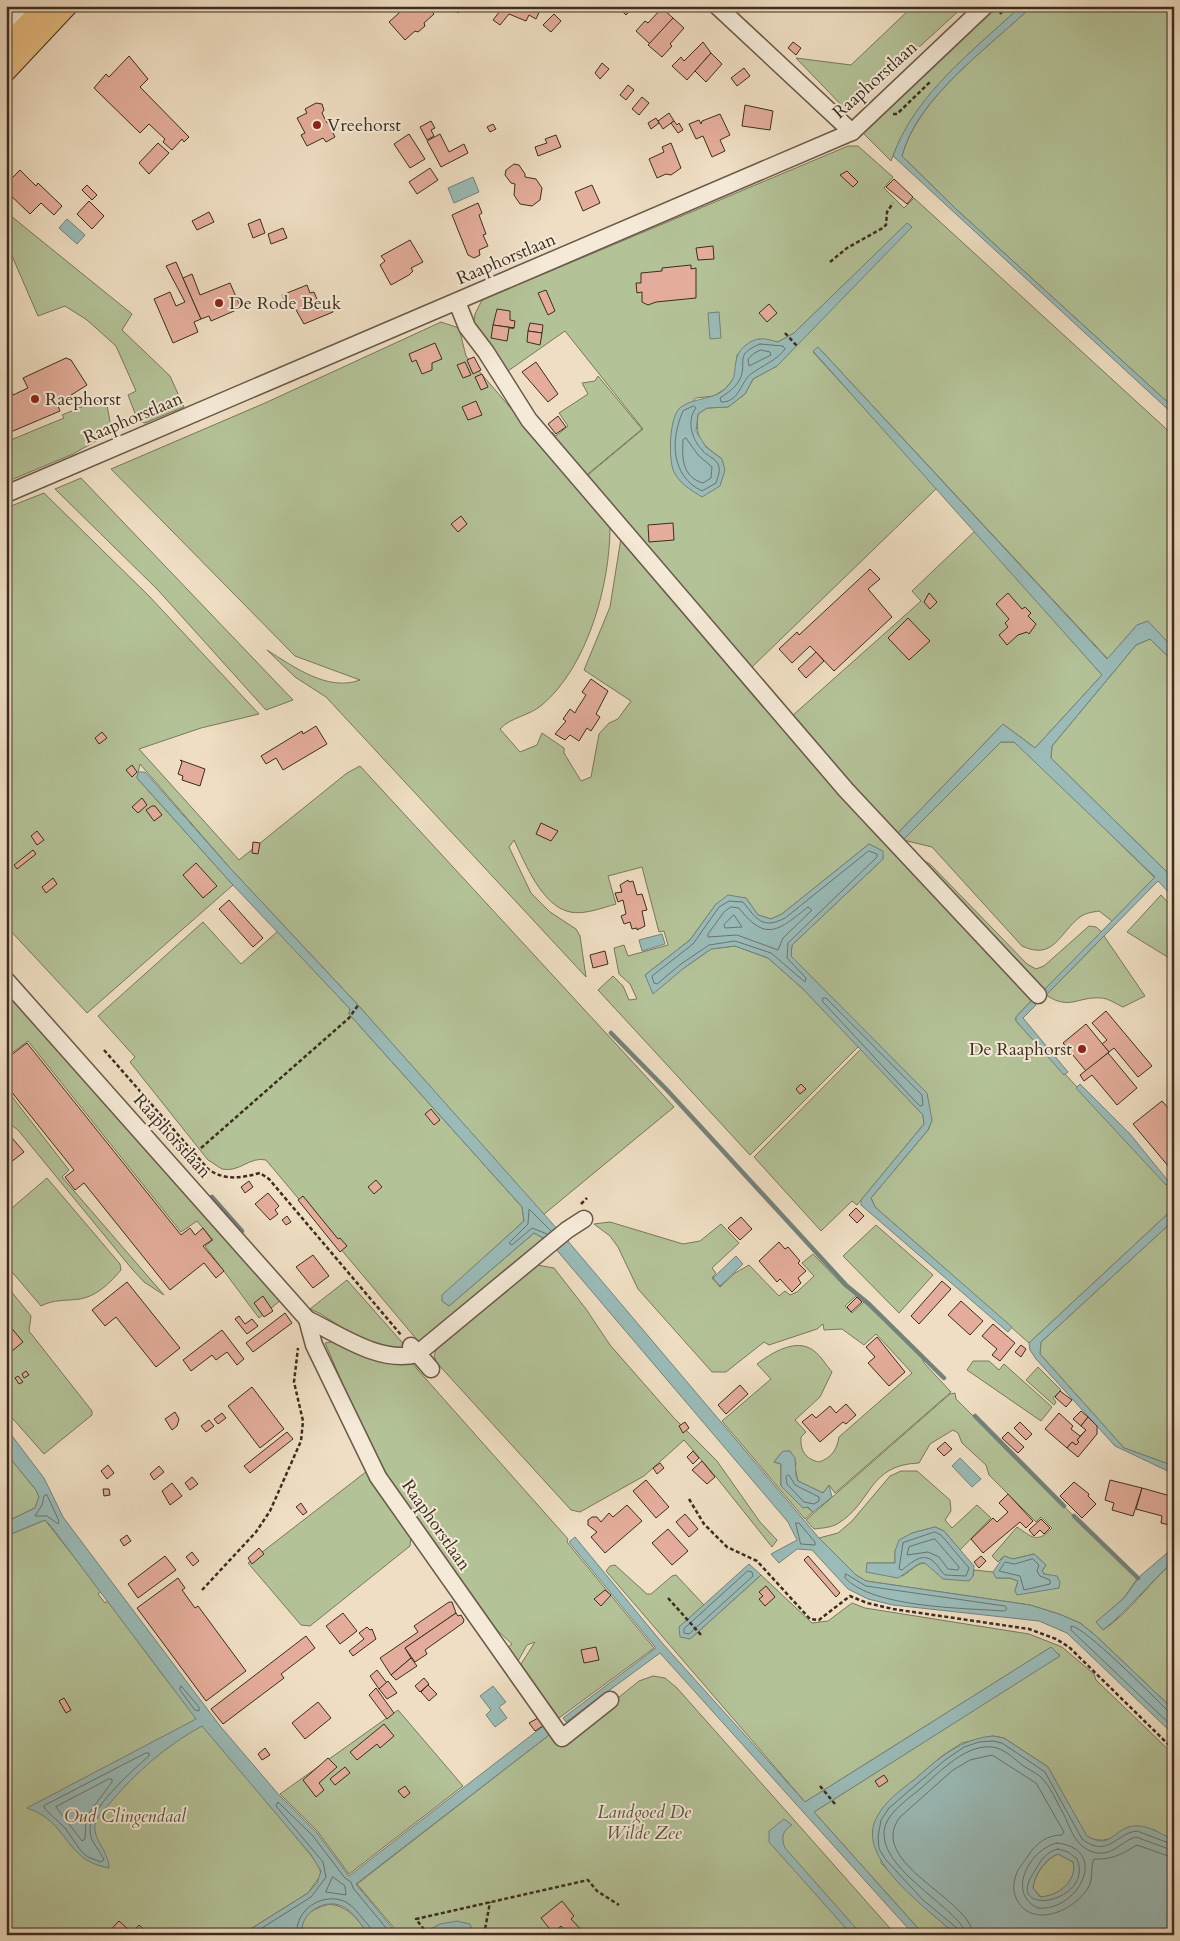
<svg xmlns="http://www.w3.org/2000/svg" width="1180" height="1941" font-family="Cardo,serif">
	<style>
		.green { fill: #b4c298; stroke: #78785c; fill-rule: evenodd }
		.water { fill: #9abbb8; stroke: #74827b; fill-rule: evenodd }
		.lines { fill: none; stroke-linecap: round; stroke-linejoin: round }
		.shore { stroke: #6b746c; stroke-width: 1 }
		.stream { stroke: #74827b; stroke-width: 4.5 }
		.building { fill: #e4ad9b; stroke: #3c2d20 }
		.minor-casing { stroke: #695949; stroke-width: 19 }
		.major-casing { stroke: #3c2d20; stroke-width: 22 }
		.path { stroke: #3c2d20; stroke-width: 2.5; stroke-dasharray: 4 2.5; stroke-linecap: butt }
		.minor { stroke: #f5ead8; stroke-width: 16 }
		.major { stroke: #e8bf82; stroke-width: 20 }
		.poi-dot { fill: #8f2418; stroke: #f5ead8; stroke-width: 2 }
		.labels { text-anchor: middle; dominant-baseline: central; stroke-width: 4; stroke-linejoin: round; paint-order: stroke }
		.street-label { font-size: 18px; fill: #3c2d20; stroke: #f5ead8 }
		.poi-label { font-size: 18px; fill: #3c2d20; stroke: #f5ead8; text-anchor: start }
		.park-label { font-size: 18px; font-style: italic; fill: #5a523e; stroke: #f5ead8 }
	</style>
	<rect width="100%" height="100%" fill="#efdec3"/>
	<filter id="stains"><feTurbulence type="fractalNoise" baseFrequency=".004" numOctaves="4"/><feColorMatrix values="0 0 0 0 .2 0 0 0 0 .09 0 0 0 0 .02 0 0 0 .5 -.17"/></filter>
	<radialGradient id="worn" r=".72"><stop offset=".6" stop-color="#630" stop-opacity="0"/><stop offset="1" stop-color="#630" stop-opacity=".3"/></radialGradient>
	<g class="green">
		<polygon points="913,6 964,6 848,112 796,58 851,65"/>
		<path d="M991,6H1021C972,52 914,96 891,161L862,132Z"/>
		<path d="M1032,6H1174V408L956,209L902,156C918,97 989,47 1032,6Z"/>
		<path d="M848,146H858L893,177L884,188L904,208L914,198L1174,436V649L1148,622L1137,625L1108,659L818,347L813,352L937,488L750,669L583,479L643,429L565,331L508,371L474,322L475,314L482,300ZM908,223L777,366L753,379L745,394L728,407L707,408L698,414C695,440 702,444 722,459L672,424L696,398L714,396L725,389L736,376L737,355L759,339L778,342L794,333Z"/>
		<polygon points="6,212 132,314 122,330 170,376 184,407 145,423 138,421 128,395 136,391 116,346 87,320 65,306 38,316 6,242"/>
		<path d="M441,322L459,328L466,356L606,519L610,527C610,584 588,666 542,705C529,716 511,717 500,729L520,752L537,745L542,733L564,748V753L581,781L591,777L599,734L609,723L618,719L631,701L584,670L610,607L621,538L753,695L816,766L1032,1000L1016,1017V1021L1174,1192V1208L1029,1343L875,1207L871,1198L928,1130L932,1120L852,1019L791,956L792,945L883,859L882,851L869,844L782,914L771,919L758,915L746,898L716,904L690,940L645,975L684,968L711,949L735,946L768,958L802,988L859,1046L750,1155L598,990L613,976L623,986L629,1000L637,999L630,984L619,974L614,948L624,945L628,956L668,945L664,931L659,932L642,867L608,876L616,904C602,908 584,915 570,912C542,906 525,863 514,840L509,847L531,893L550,912L576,929L580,936L586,977L326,697L295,677L267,650C294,667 328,692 360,680L295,656L111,469L265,403Z"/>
		<polygon points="598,376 642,429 583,478 547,438 552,432 556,436 568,426 559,413 588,394 582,383 595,381"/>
		<polygon points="106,400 112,432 73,454 6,482 6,442 64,418 62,415 96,401"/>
		<polygon points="81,478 293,700 266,710 157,589 55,489"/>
		<path d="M44,493L149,596L259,714L201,728L139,749L239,860L347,773L360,766L674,1107L543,1215L358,1005L230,868L140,764L137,778L233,885L87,1013L6,926V864C11,852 11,836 6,825V508Z"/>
		<polygon points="975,531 1102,675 1035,748 1003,724 897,834 792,716 921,601 912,591"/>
		<polygon points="1150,639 1174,662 1174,879 1051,758 1052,746 1136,645"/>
		<path d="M1001,742H1014L1032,757L1155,878L1112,921L1099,911C1093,912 1085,913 1080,917C1059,933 1054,961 1022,946L932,847L903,840Z"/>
		<polygon points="917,857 930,864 1027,964 1036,969 1044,966 1089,926 1096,927 1102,932 1041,993"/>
		<polygon points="1161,895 1174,909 1174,961 1127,932"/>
		<path d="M203,922L241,964L278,931L350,1009L349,1014L522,1207L524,1221L443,1295L442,1301L449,1306L534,1233L549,1241L424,1343L418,1341L266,1160C250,1156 239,1173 222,1169C218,1167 212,1162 208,1160L130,1062L135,1057L98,1016Z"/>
		<path d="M1104,936L1145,996L1123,1007C1116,1004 1108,998 1101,998C1078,996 1070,1011 1046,995Z"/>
		<polygon points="6,986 281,1300 259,1318 205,1246 213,1240 197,1221 181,1232 28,1041 6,1057"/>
		<polygon points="861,1049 923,1115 924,1124 857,1205 852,1201 821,1231 754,1157"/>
		<polygon points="6,1089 69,1170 62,1177 164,1295 144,1282 132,1269 18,1130 6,1121"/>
		<path d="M47,1178L120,1264L121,1270C110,1283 97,1296 80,1299C66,1301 54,1299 41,1306L6,1265V1213Z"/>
		<polygon points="1174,1220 1174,1466 1124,1448 1040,1354 1041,1342"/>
		<path d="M610,1222L683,1244L700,1241L721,1224L739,1243L712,1268L716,1273L712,1278L720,1287L735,1273L749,1265L779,1296L785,1291L790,1295L797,1292L814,1276L802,1263L813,1254L844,1286L857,1295L845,1306L852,1313L864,1302L921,1356L924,1363L951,1392L835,1493L829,1485L823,1493L798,1481L795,1468L796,1463L790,1451L782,1452L774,1462L781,1464V1486L813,1512L805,1519L722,1421L771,1379L757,1364C771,1353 797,1337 814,1351C821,1356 826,1365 832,1372L820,1397L795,1420L806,1432L801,1437C800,1450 805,1459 819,1462C831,1458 837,1450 839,1437L912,1373L876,1334L864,1345L842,1329L824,1330L823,1324L817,1329L769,1345L764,1342L726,1372H712L638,1289L618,1247L610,1236L594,1224Z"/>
		<polygon points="876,1225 933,1275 899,1313 843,1256"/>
		<polygon points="537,1265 554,1268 586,1309 610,1345 674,1418 717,1461 760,1522 777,1540 772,1547 717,1478 684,1440 644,1476 580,1512 571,1510 437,1363 434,1356 436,1350"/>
		<polygon points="347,1280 408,1349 403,1352 361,1340 321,1314 310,1309"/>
		<polygon points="6,1285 31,1316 29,1331 92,1411 92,1415 44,1454 6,1411"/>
		<polygon points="337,1341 410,1361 568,1539 567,1542 654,1648 559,1718 521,1664 535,1642 527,1645 518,1661 508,1647 512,1644 498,1631 386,1473 361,1426 325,1343"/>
		<polygon points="973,1361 989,1361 999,1370 1004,1364 1052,1407 1041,1421 967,1370"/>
		<polygon points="1038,1367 1061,1390 1053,1398 1056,1402 1054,1405 1026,1380"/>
		<path d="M955,1393L956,1399L1137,1579L1124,1598L1097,1622L1103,1630C1129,1613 1149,1583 1174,1561V1710L1095,1635L1080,1623L1059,1614L1030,1605L866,1581L856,1575L819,1538L838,1533L852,1521L890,1476L901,1471H917L950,1500L951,1511L945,1520L952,1528L977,1505L991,1518L960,1550L944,1531L935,1527L912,1533L895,1551V1563H867L903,1576C918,1565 924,1555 937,1574L973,1576L974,1570L993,1572L997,1578H1010L1018,1581L1015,1591L1059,1588L1042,1571L1046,1565L1034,1554L1013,1559L1004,1556L998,1562L992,1556L1017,1527C1032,1537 1037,1544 1052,1528L1041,1517L1036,1522L989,1475L986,1465L962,1443L958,1433L953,1430L930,1444L919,1463C867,1465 873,1503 837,1524C830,1528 821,1528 814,1529L806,1520L950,1394Z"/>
		<polygon points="6,1453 36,1490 39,1497 35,1508 6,1522"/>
		<polygon points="367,1471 411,1535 410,1546 310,1626 301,1625 248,1563"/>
		<polygon points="45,1520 101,1591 98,1594 105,1603 108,1601 162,1674 319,1865 321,1875 308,1893 241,1935 6,1935 6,1536"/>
		<path d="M615,1565L647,1594H651L672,1576L676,1575L704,1605L679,1627L690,1639L761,1575L812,1623L828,1621L852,1603L865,1608L1029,1634L1062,1647L1094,1674L1096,1680L1174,1755V1841L1154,1830L1128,1827C1115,1838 1103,1845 1086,1836L1048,1767L1004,1738L993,1736L962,1743L942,1756L885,1805L881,1863L920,1903L956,1935H924L814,1812L1060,1655L1050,1648L805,1802L606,1571L610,1566Z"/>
		<polygon points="653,1676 665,1678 677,1688 896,1935 400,1935 357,1884 553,1732 571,1736 639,1681"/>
		<polygon points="398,1710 463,1786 349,1874 318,1832 280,1794"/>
		<path d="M1058,1854L1073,1862C1078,1881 1058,1896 1041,1897L1033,1888C1034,1875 1046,1859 1058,1854Z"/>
		<path d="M330,1904C350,1907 358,1920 369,1935H302C299,1915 314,1908 330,1904Z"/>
	</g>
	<g class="water">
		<path d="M1021,6H1032C990,47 917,97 902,156L956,209L1174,408V415L893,156C915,94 974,50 1021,6Z"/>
		<polygon points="473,177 479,192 454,203 448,188"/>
		<polygon points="67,219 85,235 77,244 59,228"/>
		<path d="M907,223L912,227L777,366L753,379L745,394L728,407L707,408L698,414L696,431L706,447L722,459L725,470L720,486L702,497C691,490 680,484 674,472C668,460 669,415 681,407C695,397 715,400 726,388C738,376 733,371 737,357C739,349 751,339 760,339C765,338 773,341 778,342L794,333Z"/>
		<polygon points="719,312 721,338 710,339 708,313"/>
		<polygon points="818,347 1107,659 1137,625 1148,621 1174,649 1174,662 1150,639 1136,645 1052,746 1051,758 1174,879 1174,898 1158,881 1046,995 1041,993 1155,877 1014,742 1001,742 903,840 897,834 1003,724 1035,748 1102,675 813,351"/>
		<polygon points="138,772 145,772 230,868 358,1005 567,1240 819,1538 856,1575 866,1581 1030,1605 1059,1614 1080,1623 1095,1635 1174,1710 1174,1735 1067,1633 1039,1621 893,1605 868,1599 848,1589 812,1550 797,1549 779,1563 771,1554 797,1540 788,1522 549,1241 534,1233 449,1306 442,1301 442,1295 524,1221 522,1207 349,1014 350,1009 233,885 137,778"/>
		<polygon points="869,844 883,851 883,859 792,945 791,956 927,1093 932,1120 928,1130 871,1198 875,1207 1012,1327 1008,1332 861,1205 861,1200 924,1124 923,1115 802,988 768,958 735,946 711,949 684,968 653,994 645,975 690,940 716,904 728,895 746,898 758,915 771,919 782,914"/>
		<polygon points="662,934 665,944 642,951 639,940"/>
		<polygon points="1032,1000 1036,1005 1023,1018 1068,1072 1064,1075 1016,1021 1016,1017"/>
		<polygon points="1080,1084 1130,1134 1169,1182 1166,1185 1076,1088"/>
		<polygon points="1174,1208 1174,1220 1041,1342 1040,1354 1124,1448 1174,1466 1174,1474 1115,1446 1036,1359 1030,1350 1029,1343"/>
		<polygon points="736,1256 743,1264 720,1286 713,1278"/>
		<path d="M6,1428L44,1478L63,1517L220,1726L279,1795L317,1833L349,1876L546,1724L553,1732L356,1884L398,1935H369C362,1926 353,1911 342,1906C323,1898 299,1914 302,1935H241L308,1893L317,1883L321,1871L311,1855L202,1726C167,1745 136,1772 110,1803C106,1808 98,1815 96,1821C90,1838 109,1850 109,1868C63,1860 70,1822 27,1808L196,1719L50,1525L45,1520L6,1536V1522L35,1508L39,1497L36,1490L6,1453Z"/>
		<polygon points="783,1451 790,1451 795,1458 796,1475 798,1481 823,1493 829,1485 832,1497 813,1512 808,1507 803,1508 781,1486 781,1464 774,1462"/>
		<polygon points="960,1458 981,1479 972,1487 952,1466"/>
		<polygon points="935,1527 944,1531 974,1566 973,1576 969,1581 943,1579 925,1563 920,1563 898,1578 866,1572 867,1563 895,1563 895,1551 899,1540 912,1533"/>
		<polygon points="575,1537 663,1644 805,1802 1051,1647 1060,1656 814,1812 924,1935 914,1935 660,1653 566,1722 563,1718 656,1648 569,1542"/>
		<path d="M1174,1547V1561C1149,1583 1129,1610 1103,1630L1096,1622L1124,1598L1137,1580L1134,1574L1139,1577Z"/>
		<polygon points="1034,1554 1046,1565 1042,1571 1044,1574 1057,1576 1060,1582 1059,1588 1017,1595 1015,1591 1018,1581 1010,1578 996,1578 993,1572 1004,1556 1013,1559"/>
		<polygon points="749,1564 761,1575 690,1639 680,1637 679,1627"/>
		<polygon points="493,1686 506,1702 499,1707 507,1718 495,1727 486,1715 491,1710 480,1696"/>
		<path d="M993,1736L1004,1738L1048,1767L1087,1836C1109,1849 1111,1833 1129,1827C1143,1822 1163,1834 1174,1841V1935H956C930,1910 853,1858 877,1817C885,1801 901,1790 915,1779C939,1758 960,1739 993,1736ZM1058,1854L1073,1862C1078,1881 1058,1896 1040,1897L1033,1888C1034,1875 1046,1858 1058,1854Z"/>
		<path d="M784,1819L792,1825C782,1831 781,1838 785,1848L862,1935H852L769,1842V1831Z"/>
		<polygon points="457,1921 470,1924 474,1935 399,1935 427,1931 440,1924"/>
	</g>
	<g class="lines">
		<g class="shore">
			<path d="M760,344L783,346L785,349C776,361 763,365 751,374C741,381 739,403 721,402L720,398C728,393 736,387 740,379C748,361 733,355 760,344Z"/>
			<polygon points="761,350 770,352 771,355 749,366 748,359 753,354"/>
			<path d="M694,406L696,408C686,421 692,440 703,451C707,456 715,458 718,464C721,470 718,476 716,483L702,491C671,476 670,440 683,411Z"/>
			<path d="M686,438L698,455L712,467L711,478L703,483C682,477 682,458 683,440Z"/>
			<path d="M869,851L877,854V857L788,943L787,958L806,978L805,982L771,953L735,941L709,945L681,964L657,984L654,983L652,976L693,944L719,907L729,901L743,902C757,919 762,930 785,918Z"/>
			<path d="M731,907L739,908C766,943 779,930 808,907L812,910L783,938L778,950L737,935L708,937V934L724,912Z"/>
			<polygon points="734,915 742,927 725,928 724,925"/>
			<polygon points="823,998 826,998 922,1095 923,1105 920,1106 914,1100 823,1002"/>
			<polyline points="547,1234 532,1228 512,1245 509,1243 528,1224 529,1209 551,1231"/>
			<polygon points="789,1475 795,1485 819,1497 819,1501 814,1504 804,1502 787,1484 786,1477"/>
			<polygon points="47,1495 59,1521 58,1524 47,1516 35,1516 42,1505 44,1496"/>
			<polygon points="796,1523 799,1523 815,1542 815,1545 801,1544"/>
			<path d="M935,1532L941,1535L969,1568L966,1576L945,1575C940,1571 939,1566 934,1562C923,1551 911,1563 902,1570L899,1569L903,1543Z"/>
			<polygon points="935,1539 959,1567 958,1570 948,1569 939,1557 928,1552 907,1555 909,1547"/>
			<polygon points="1033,1559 1039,1565 1037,1571 1040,1576 1050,1580 1050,1584 1024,1590 1020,1576 999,1571 1005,1562 1014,1564"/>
			<polygon points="748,1571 752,1572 753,1576 689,1634 684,1633 684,1629"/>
			<path d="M846,1574L866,1586L1005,1606L1007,1609L1004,1611C964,1608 873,1608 845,1578Z"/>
			<polygon points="181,1686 199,1707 199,1711 195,1710 180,1690"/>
			<path d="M1174,1713L1168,1711C1155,1698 1083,1625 1071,1626V1630L1174,1728"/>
			<path d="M146,1753H149V1756C132,1771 88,1809 90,1832C91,1843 100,1850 104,1860L101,1862L88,1857L81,1851L65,1828L45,1809L44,1806Z"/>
			<polygon points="109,1779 112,1779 112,1782 86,1817 85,1839 82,1841 56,1807"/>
			<path d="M1057,1843C1111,1849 1078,1912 1038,1908C1005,1893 1031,1848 1057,1843Z"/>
			<path d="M1058,1849L1068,1852L1077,1859C1095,1903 1002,1919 1034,1872C1041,1861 1045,1852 1058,1849Z"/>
			<polygon points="333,1877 345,1886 346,1895 326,1892"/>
			<polyline points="251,1935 311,1897 326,1877 323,1862 276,1806 278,1802 313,1836 345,1878 351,1882 353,1888 392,1935"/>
			<path d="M297,1935C294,1910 323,1891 346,1902C353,1906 358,1913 363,1919C367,1924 372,1928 373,1935"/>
			<path d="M959,1935L958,1929L923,1900L886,1860L879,1849L878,1837L881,1820L889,1808L945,1760L964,1747L979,1742L993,1741L1002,1743L1045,1772L1082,1839C1108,1859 1116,1833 1137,1831L1174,1845"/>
			<path d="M966,1935C964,1912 885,1874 884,1835C883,1815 906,1801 920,1789C939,1773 968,1740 997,1748C1006,1751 1015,1759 1022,1765C1028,1769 1036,1773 1041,1777C1050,1786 1057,1802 1063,1813C1070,1826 1073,1842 1088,1850C1110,1861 1120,1841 1136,1837L1174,1851"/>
			<path d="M973,1935C972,1899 865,1863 900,1817L953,1770L970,1760L992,1755L1036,1783L1064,1832L1062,1835C1047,1835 1036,1843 1028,1856C1024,1862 1018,1868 1016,1875C1013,1883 1013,1891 1016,1898C1031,1930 1074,1911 1088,1888C1094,1879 1090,1867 1094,1859C1112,1860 1122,1854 1137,1845L1174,1858"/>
		</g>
		<g class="stream">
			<polyline points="611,1033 667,1090 847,1286 869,1304 944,1378"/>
			<polyline points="212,1197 242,1231"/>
			<polyline points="975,1416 1064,1506"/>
			<polyline points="1074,1516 1138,1578"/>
		</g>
	</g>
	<g class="building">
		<polygon points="407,6 427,6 434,14 424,23 425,26 418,32 415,31 405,40 389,22 399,13 398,9"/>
		<polygon points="450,6 463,6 458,13"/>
		<polygon points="504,6 542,6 536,19 529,15 526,21 509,14 500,25 493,20"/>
		<polygon points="617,6 634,6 626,15"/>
		<polygon points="662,8 673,18 650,44 636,31 645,21 648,23"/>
		<polygon points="554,14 561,21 551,32 543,25"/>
		<polygon points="673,18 684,28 670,44 672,46 662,57 648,45"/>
		<polygon points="703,42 711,53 687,80 672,66 681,57 684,61"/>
		<polygon points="793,42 801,48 796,55 788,48"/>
		<polygon points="711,53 722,64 706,82 695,71"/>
		<polygon points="129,56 148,79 140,87 189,137 184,142 182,139 172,150 163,142 165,139 149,124 140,133 94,88 106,74 109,77"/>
		<polygon points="602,63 609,69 600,79 595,73"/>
		<polygon points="744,68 750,76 737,86 731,78"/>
		<polygon points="628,85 634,90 626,100 620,95"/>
		<polygon points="642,97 649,103 639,115 632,109"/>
		<polygon points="316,103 322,104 324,110 322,113 327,123 331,121 335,127 331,129 335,137 326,142 323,138 307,146 301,135 305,133 297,118 307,113 305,109"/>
		<polygon points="745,105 773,111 770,130 742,126"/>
		<polygon points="669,113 674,121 663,129 658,121"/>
		<polygon points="720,114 730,135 720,140 725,151 712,157 703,136 696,139 689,124 699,120 701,124 702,121"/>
		<polygon points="656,118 659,123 651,129 648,123"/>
		<polygon points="431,121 435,128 431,130 434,136 427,140 420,127"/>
		<polygon points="674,121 677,125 679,123 683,130 678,133 671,123"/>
		<polygon points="493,124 496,129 490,132 487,127"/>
		<polygon points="409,134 425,159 410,168 394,144"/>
		<polygon points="440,134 449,152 464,144 468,153 441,167 427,141"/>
		<polygon points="556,135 561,147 538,156 535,147 547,143 545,139"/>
		<polygon points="158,143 169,153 149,174 139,163"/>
		<polygon points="671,143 681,168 671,175 666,174 657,178 649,159 664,152 662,147"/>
		<polygon points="514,164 519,165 525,174 525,177 536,179 542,188 540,200 532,206 520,204 514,195 515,184 511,183 505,175 506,170"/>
		<polygon points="430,168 438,180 417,194 409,182"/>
		<polygon points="20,170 36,186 38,183 62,206 54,215 41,203 30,214 6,191 6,179 8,177 11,179"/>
		<polygon points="847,171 858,182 853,187 840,175"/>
		<polygon points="894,179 913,197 907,204 886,187"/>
		<polygon points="87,185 97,195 92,200 82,190"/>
		<polygon points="592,185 600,203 583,211 575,192"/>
		<polygon points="89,201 104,216 92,229 77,214"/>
		<polygon points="478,203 482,213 479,215 486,234 483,235 488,246 479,250 480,255 474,258 468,255 452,215"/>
		<polygon points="209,212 214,222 197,230 192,221"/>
		<polygon points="260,219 265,233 253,238 248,224"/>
		<polygon points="283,228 287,238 271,244 268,234"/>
		<polygon points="410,240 423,262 411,268 413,271 409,275 391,285 380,265 385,261 381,256"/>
		<polygon points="713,246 714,259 698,260 696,248"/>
		<polygon points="176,262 201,319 194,322 198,332 173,343 154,299 170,292 176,306 185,302 166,266"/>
		<polygon points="691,265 691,269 696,268 696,298 656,302 648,305 642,302 642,292 637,293 636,283 641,283 641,273 662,271 662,268"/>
		<polygon points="192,274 200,295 230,283 241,308 211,321 209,316 201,319 183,278"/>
		<polygon points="307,285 310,293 314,292 319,304 328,300 333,312 304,324 291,301 286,304 282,295"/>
		<polygon points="546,290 555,311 548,315 538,293"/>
		<polygon points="769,304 777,313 767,322 759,313"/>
		<polygon points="497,309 510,311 510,320 515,321 514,328 493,325"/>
		<polygon points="530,323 543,325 542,333 528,331"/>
		<polygon points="493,325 514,328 509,328 507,341 491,338"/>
		<polygon points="528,331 542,333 540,345 527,342"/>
		<polygon points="435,343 442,359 432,363 432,370 422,374 416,360 412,362 409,354"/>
		<polygon points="474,357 481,370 473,374 467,360"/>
		<polygon points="66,358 71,360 87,385 57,404 60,411 6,434 6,378 13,395 28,388 23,378"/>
		<polygon points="465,362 471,375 463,378 457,365"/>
		<polygon points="536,362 558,394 548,402 522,372"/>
		<polygon points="482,374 488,387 481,390 475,377"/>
		<polygon points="476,401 482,415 468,420 462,407"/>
		<polygon points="558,416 566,427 556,434 548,424"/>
		<polygon points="461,516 467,524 458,532 451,524"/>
		<polygon points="673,523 674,540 649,542 648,525"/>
		<polygon points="870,569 880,579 868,589 892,617 834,671 810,646 792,663 779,649 797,632 799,635"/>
		<polygon points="929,593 937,602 930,609 924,602"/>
		<polygon points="1008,593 1022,609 1025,607 1031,613 1028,616 1036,624 1029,634 1027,632 1018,635 1007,645 999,635 1008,627 1005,623 1009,619 996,604"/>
		<polygon points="908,618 930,641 909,660 888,638"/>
		<polygon points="816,652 824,661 806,678 798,669"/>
		<polygon points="591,679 608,691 596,714 600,717 591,731 587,728 579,741 570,735 565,740 555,734 566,721 563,719 570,709 575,713 577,709 586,695 582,692"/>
		<polygon points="316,726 327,744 283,770 276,758 266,764 261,756 302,731 303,734"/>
		<polygon points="102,732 107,738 99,744 95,738"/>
		<polygon points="180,760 205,769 200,786 182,780 183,776 178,774 182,762"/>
		<polygon points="132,765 137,772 132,777 126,770"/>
		<polygon points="142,798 147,805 138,813 132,807"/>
		<polygon points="152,806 155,806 162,815 154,821 146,810"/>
		<polygon points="541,823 558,831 551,841 536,834"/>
		<polygon points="37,831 44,840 37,845 31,836"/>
		<polygon points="253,842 260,843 258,854 252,853"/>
		<polygon points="33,850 36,854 17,869 14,865"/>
		<polygon points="196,863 217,886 203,898 183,875"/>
		<polygon points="53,878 57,884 46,893 42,887"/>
		<polygon points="628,880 629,882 633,881 637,895 642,894 647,910 642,911 645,926 637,930 637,928 632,929 630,922 624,924 621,916 626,914 623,900 618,902 615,893 622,892 620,885"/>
		<polygon points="229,900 263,938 253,947 219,909"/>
		<polygon points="605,951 608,964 593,968 590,955"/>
		<polygon points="1174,1003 1174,1017 1168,1008"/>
		<polygon points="1106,1011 1152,1066 1138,1077 1114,1048 1109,1052 1102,1044 1107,1040 1092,1023"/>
		<polygon points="1086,1024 1109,1052 1086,1071 1063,1043"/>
		<polygon points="27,1043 181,1235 190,1228 195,1235 203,1228 212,1240 203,1246 224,1271 216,1278 204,1263 170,1290 84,1183 75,1190 65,1177 74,1170 6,1085 6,1059"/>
		<polygon points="1108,1053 1137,1088 1117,1105 1092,1075 1084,1081 1080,1075"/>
		<polygon points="801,1084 806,1089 800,1094 796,1089"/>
		<polygon points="1162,1101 1174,1115 1174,1173 1133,1124"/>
		<polygon points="431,1109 440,1120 434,1125 425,1114"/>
		<polygon points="6,1131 24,1152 6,1166"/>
		<polygon points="376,1180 382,1187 374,1194 368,1187"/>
		<polygon points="249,1181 253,1187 245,1193 241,1187"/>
		<polygon points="268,1193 279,1206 275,1210 278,1214 270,1220 255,1204"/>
		<polygon points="303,1196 338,1239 340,1238 347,1246 340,1252 298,1200"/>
		<polygon points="856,1208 864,1216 857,1223 849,1215"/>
		<polygon points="287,1216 291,1222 286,1225 282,1220"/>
		<polygon points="741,1217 752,1229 740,1240 728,1228"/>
		<polygon points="779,1242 785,1249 788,1247 800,1261 798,1263 806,1271 798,1278 801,1283 792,1292 780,1279 777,1282 759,1261"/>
		<polygon points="313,1255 329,1276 313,1288 296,1267"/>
		<polygon points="942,1281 951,1289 919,1324 911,1316"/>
		<polygon points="127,1282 180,1348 156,1367 116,1317 105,1326 92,1310"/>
		<polygon points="263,1296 273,1311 264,1317 254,1303"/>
		<polygon points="857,1297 862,1302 851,1312 847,1307"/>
		<polygon points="961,1301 983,1321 970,1335 948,1315"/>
		<polygon points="285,1313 292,1323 253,1352 246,1343"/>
		<polygon points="239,1316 245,1324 252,1319 258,1326 247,1334 235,1319"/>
		<polygon points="993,1324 1015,1343 1000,1361 992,1355 997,1349 982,1336"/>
		<polygon points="9,1325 23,1342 6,1356 6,1328"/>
		<polygon points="222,1330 244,1359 237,1365 227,1352 216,1360 212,1355 191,1371 183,1360"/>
		<polygon points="877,1337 905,1372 889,1386 868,1363 875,1357 866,1347"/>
		<polygon points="1021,1345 1026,1349 1021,1357 1015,1352"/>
		<polygon points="26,1371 29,1375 24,1378 22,1374"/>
		<polygon points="18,1376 23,1382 19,1384 15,1378"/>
		<polygon points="740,1385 748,1394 726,1414 718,1405"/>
		<polygon points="252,1387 284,1429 260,1448 228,1406"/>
		<polygon points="1060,1391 1072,1400 1066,1407 1055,1397"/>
		<polygon points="846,1404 856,1415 846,1424 843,1422 820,1442 802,1422 812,1414 816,1418 830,1406 836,1413"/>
		<polygon points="1081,1411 1088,1417 1081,1426 1073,1419"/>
		<polygon points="175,1412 179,1419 177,1426 172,1430 165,1419"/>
		<polygon points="222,1413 226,1418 218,1424 214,1419"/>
		<polygon points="1059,1413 1073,1426 1071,1429 1080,1436 1086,1430 1077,1440 1079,1442 1076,1445 1072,1442 1067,1448 1045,1429"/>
		<polygon points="1088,1417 1097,1426 1097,1434 1078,1457 1067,1448 1072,1442 1076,1445 1079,1442 1077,1440 1086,1430 1081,1426"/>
		<polygon points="209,1420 214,1426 206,1432 201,1426"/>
		<polygon points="685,1422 689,1428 683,1433 679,1426"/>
		<polygon points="1020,1422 1032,1434 1026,1440 1014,1428"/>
		<polygon points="287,1432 293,1439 250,1473 244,1466"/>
		<polygon points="1008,1432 1024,1447 1018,1453 1002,1438"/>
		<polygon points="945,1442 952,1449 944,1456 937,1449"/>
		<polygon points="693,1451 699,1458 693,1464 687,1457"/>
		<polygon points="702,1461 715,1477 707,1484 692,1470"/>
		<polygon points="660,1463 664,1468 657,1474 653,1468"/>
		<polygon points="108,1465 114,1473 107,1479 101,1471"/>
		<polygon points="159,1466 164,1472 154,1480 150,1474"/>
		<polygon points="192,1477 198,1484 190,1490 185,1483"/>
		<polygon points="646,1480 669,1507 656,1518 633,1491"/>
		<polygon points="1110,1480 1142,1488 1133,1516 1112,1510 1114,1503 1105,1500"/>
		<polygon points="1074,1482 1089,1494 1088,1496 1096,1504 1082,1518 1060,1496"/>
		<polygon points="172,1483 182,1496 170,1505 162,1491"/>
		<polygon points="1142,1488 1174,1497 1174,1526 1161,1523 1162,1516 1136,1509"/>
		<polygon points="103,1489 109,1489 110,1495 104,1496"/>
		<polygon points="1008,1494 1033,1521 1026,1528 1020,1522 983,1553 971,1539 993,1518 997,1522 1008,1512 999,1503"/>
		<polygon points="301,1503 307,1512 303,1515 296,1507"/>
		<polygon points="627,1505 642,1521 605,1553 591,1537 597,1532 588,1525 588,1520 592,1517 597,1517 601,1522 609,1513 613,1517"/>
		<polygon points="685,1514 698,1529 689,1537 676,1522"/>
		<polygon points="1041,1519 1050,1528 1044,1534 1040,1530 1034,1536 1029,1530"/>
		<polygon points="668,1529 688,1551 672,1565 652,1543"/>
		<polygon points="127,1535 131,1541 124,1546 120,1540"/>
		<polygon points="259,1548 264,1554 252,1564 248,1558"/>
		<polygon points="192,1552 199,1561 193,1566 186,1557"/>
		<polygon points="165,1556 176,1570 138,1598 128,1584"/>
		<polygon points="808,1556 840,1593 836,1597 804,1560"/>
		<polygon points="981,1556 986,1561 979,1568 974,1562"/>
		<polygon points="178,1578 185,1588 182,1590 195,1608 198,1606 246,1671 206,1701 137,1608"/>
		<polygon points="766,1586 775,1597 765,1606 759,1599 763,1596 759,1592"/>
		<polygon points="605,1590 611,1595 601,1606 594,1599"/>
		<polygon points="449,1602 452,1602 456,1613 405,1648 411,1658 391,1675 380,1658 418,1632 414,1626"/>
		<polygon points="343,1613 357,1631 340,1644 326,1626"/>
		<polygon points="456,1613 458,1616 461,1615 464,1620 463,1623 425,1650 427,1654 415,1662 405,1648"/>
		<polygon points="367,1627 370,1630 372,1629 376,1639 353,1656 349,1651 364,1639 359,1633"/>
		<polygon points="306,1636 315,1648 281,1674 284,1678 223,1724 211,1709"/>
		<polygon points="596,1647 599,1660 584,1663 581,1650"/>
		<polygon points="411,1658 417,1666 396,1680 391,1675"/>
		<polygon points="377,1670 387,1683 379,1689 370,1676"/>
		<polygon points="424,1678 429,1684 420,1692 415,1686"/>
		<polygon points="388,1681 397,1693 387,1699 379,1689"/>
		<polygon points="428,1685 437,1694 429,1701 421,1692"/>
		<polygon points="376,1688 394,1713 387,1719 369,1695"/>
		<polygon points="64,1698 71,1710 66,1713 59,1701"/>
		<polygon points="318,1702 331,1718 305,1739 292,1723"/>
		<polygon points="538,1718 543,1726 535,1731 529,1723"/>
		<polygon points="384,1724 394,1736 380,1748 377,1744 357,1760 350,1752"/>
		<polygon points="265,1748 270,1755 262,1760 258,1754"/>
		<polygon points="328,1758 337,1767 319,1783 324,1790 316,1797 303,1780"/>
		<polygon points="345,1767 350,1773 335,1785 330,1779"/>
		<polygon points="884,1775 888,1781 879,1787 875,1781"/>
		<polygon points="405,1786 410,1793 404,1798 398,1791"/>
		<polygon points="562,1901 574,1916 571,1919 586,1935 568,1935 561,1926 553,1933 541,1918"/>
		<polygon points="119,1921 132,1933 139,1925 148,1933 106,1935"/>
	</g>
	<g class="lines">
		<defs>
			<g id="minor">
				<polyline points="717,6 852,132"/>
				<polyline points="6,28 27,6"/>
				<polyline points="457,302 467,327 486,352 529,420 846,790 1038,995"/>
				<polyline points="6,494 852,132 985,6"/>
				<path d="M6,980L307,1319C340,1335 380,1364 417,1354L567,1230L584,1219"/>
				<polyline points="307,1319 314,1345 378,1477 562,1738 610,1700"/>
				<polyline points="411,1346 431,1369"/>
			</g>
			<g id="major">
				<polyline points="6,47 45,6"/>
				<polyline points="6,71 67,6"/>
			</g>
		</defs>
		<use href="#minor" class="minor-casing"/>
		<use href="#major" class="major-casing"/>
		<g class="path">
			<polyline points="1000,14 1007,6"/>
			<polyline points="893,114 897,114 930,82"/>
			<polyline points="830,262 847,248 881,229 886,225 887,212 893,203"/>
			<polyline points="785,333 798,347"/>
			<path d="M104,1050L208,1169C225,1181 241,1178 260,1173L269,1179L402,1336"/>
			<polyline points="201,1148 349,1018 359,1004"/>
			<polyline points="581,1204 587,1198"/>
			<polyline points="689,1499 704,1524 727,1547 757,1561 810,1619 819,1620 850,1596 867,1603 893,1609 1029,1629 1056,1639 1069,1647 1174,1750"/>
			<polyline points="202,1590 256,1532 270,1511 301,1441 303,1421 294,1382 298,1348"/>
			<polyline points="668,1598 702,1636"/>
			<polyline points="820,1786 835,1804"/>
			<polyline points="428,1935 416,1919 588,1880 597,1891 619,1905"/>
			<polyline points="484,1935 490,1902"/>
		</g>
		<use href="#minor" class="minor"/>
		<use href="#major" class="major"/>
	</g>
	<g class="poi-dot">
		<circle cx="317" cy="125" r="5"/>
		<circle cx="219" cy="303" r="5"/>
		<circle cx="35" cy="399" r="5"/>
		<circle cx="1082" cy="1049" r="5"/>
	</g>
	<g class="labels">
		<g class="street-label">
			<text transform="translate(875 80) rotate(-42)">Raaphorstlaan</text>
			<text transform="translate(506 259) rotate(-23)">Raaphorstlaan</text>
			<text transform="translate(133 418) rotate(-23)">Raaphorstlaan</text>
			<text transform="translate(172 1136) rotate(48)">Raaphorstlaan</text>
			<text transform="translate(436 1525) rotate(55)">Raaphorstlaan</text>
		</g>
		<g class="poi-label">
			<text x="327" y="125">Vreehorst</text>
			<text x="229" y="303">De Rode Beuk</text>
			<text x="45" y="399">Raephorst</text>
			<text x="1072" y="1049" text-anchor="end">De Raaphorst</text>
		</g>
		<g class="park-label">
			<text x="644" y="1812">Landgoed De<tspan x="644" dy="21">Wilde Zee</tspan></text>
			<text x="125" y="1816">Oud Clingendaal</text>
		</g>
	</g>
	<rect width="1180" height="1941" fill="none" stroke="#efdec3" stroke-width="25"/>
	<rect x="8" y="8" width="1165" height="1926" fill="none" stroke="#3c2d20" stroke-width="2.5"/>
	<rect x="12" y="12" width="1155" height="1916" fill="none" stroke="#3c2d20"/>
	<rect width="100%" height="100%" filter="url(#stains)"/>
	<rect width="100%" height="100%" fill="url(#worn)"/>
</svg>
